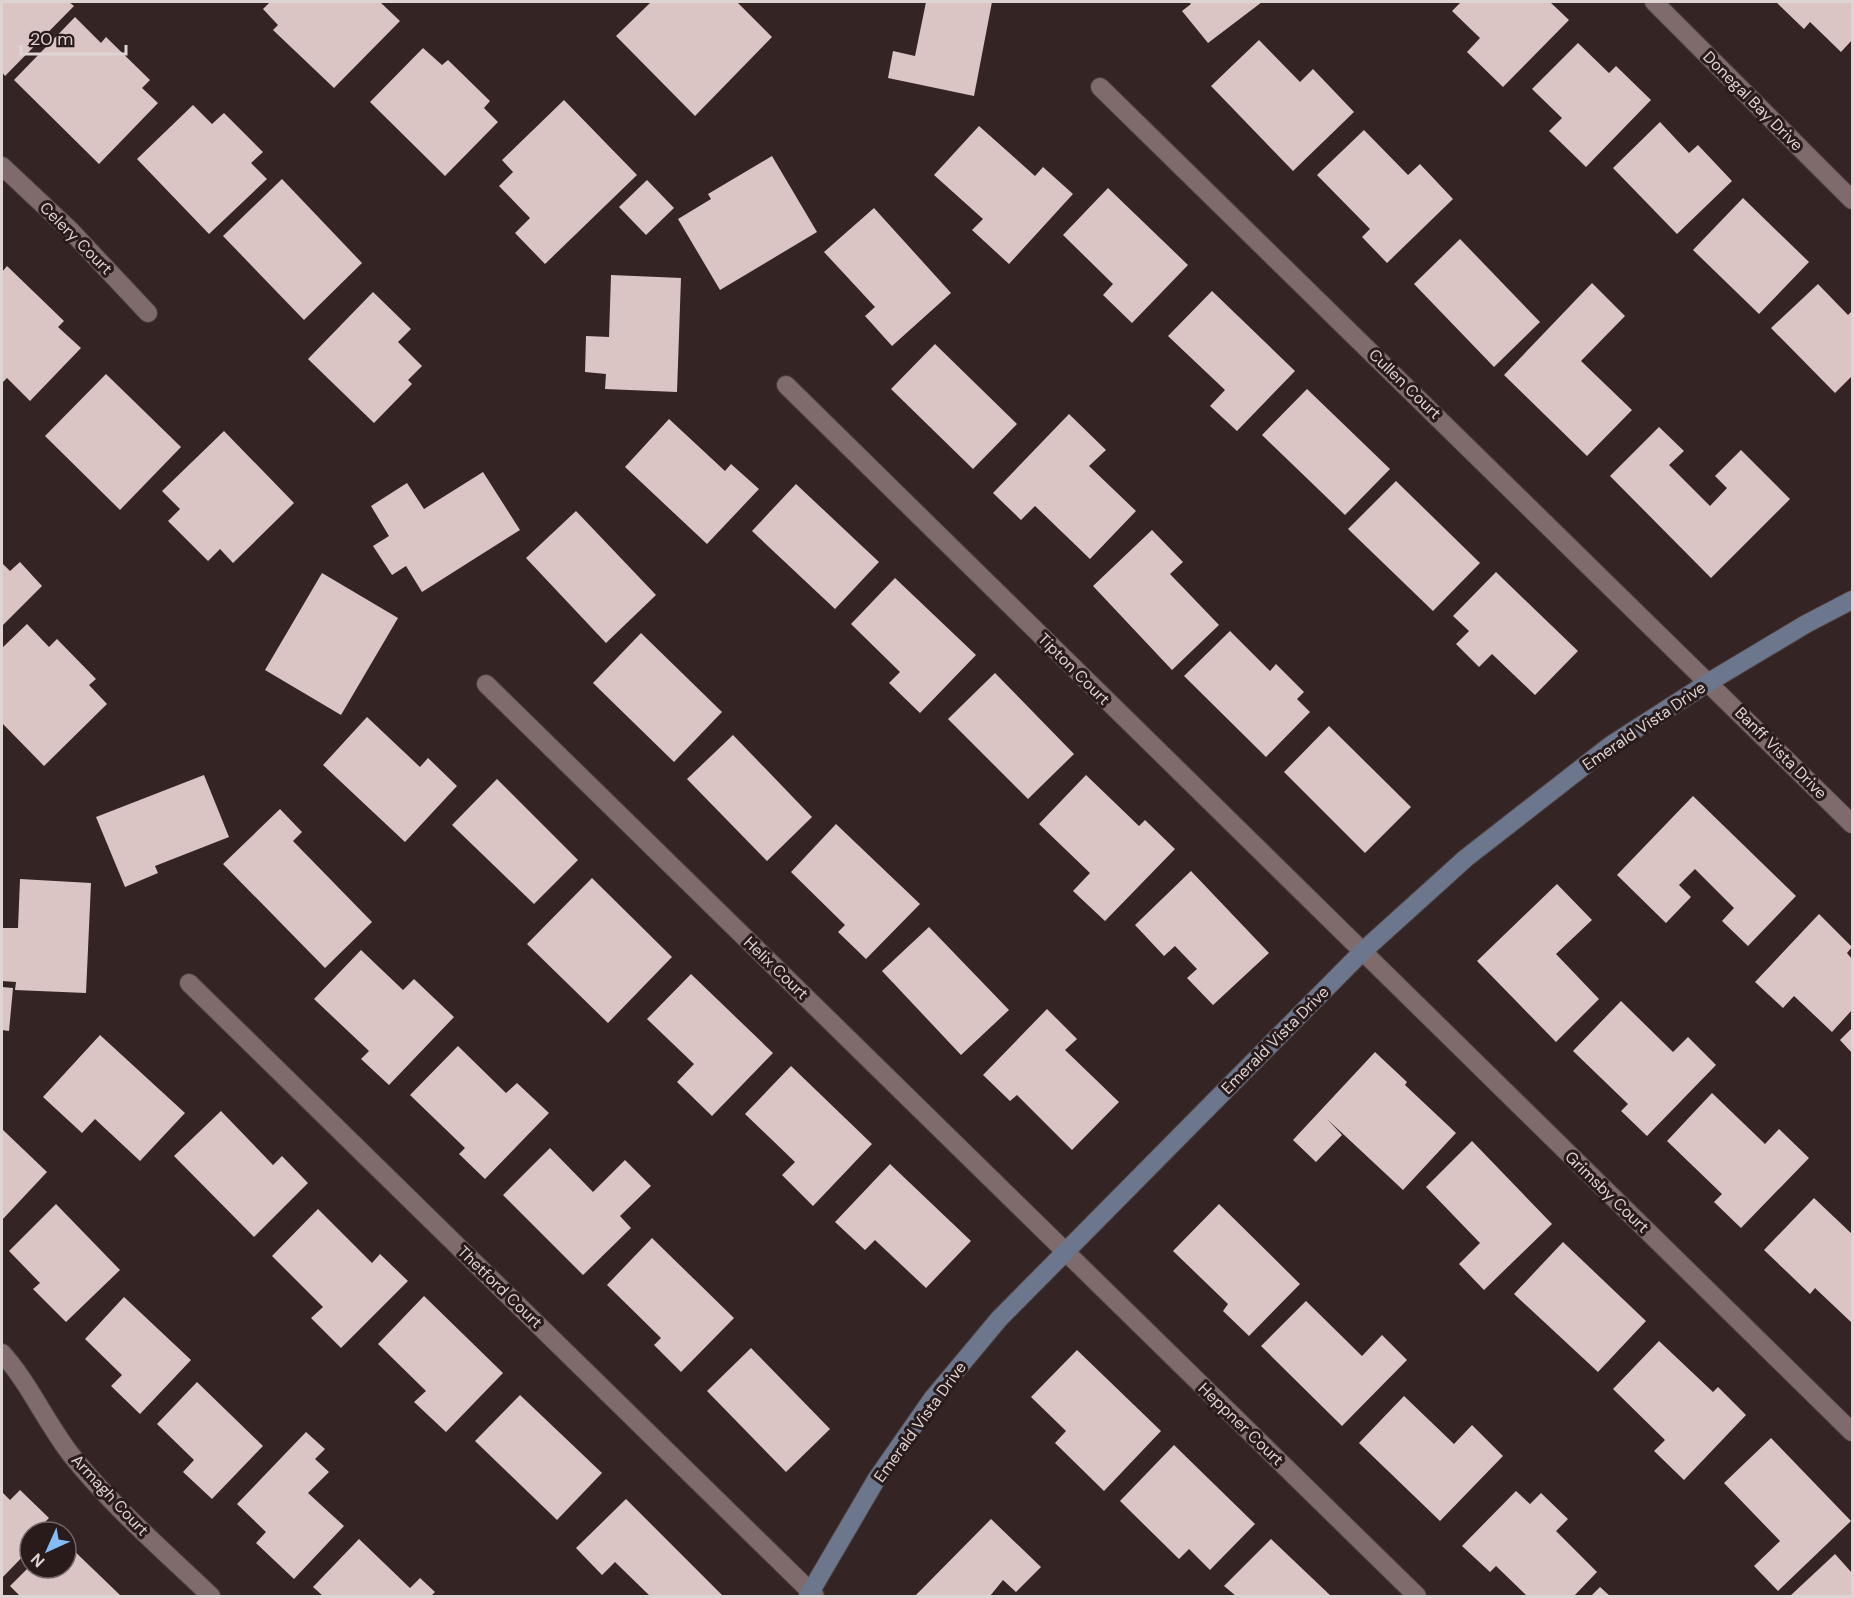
<svg xmlns="http://www.w3.org/2000/svg" width="1854" height="1598" font-family="'DM Sans',sans-serif">
	<style>
		.building { fill: #dac5c4 }
		.lines { fill: none; stroke-linecap: round; stroke-linejoin: round }
		.street-casing { stroke: #4e4141; stroke-width: 20 }
		.secondary-casing { stroke: #4e4141; stroke-width: 20 }
		.street { stroke: #7f6b6b; stroke-width: 18 }
		.secondary { stroke: #6c778e; stroke-width: 18 }
		.labels { text-anchor: middle; dominant-baseline: central; stroke-width: 6; stroke-linejoin: round; paint-order: stroke }
		.street-label { font-size: 16px; fill: #dfd4d4; stroke: #2a1b1b }
	</style>
	<rect width="100%" height="100%" fill="#342424"/>
	<g class="building">
		<polygon points="2,2 69,2 74,6 5,76 2,72"/>
		<polygon points="270,2 380,2 400,21 334,88 273,30 278,25 263,9"/>
		<polygon points="651,2 737,2 772,37 695,116 616,36"/>
		<polygon points="926,2 992,2 974,96 888,78 893,51 915,56"/>
		<polygon points="1189,2 1262,2 1208,43 1182,11 1191,4"/>
		<polygon points="1461,2 1550,2 1569,20 1503,87 1467,52 1480,38 1452,11"/>
		<polygon points="1776,2 1852,2 1852,40 1841,52 1810,22 1804,29"/>
		<polygon points="75,17 101,43 106,37 150,80 142,88 158,103 99,164 14,80"/>
		<polygon points="1259,40 1300,82 1313,69 1354,112 1293,171 1211,86"/>
		<polygon points="1578,43 1609,73 1616,66 1651,100 1586,167 1549,131 1562,118 1532,89"/>
		<polygon points="423,48 442,65 448,60 490,101 484,108 498,122 445,176 370,102"/>
		<polygon points="564,100 637,175 545,264 515,233 530,218 499,186 513,172 502,160"/>
		<polygon points="193,105 212,124 224,113 263,152 251,163 267,179 209,234 137,159"/>
		<polygon points="1660,122 1689,153 1698,145 1732,181 1677,234 1613,168"/>
		<polygon points="979,126 1035,176 1043,167 1073,194 1009,264 972,230 983,219 934,175"/>
		<polygon points="1364,130 1408,175 1420,164 1453,199 1387,263 1362,237 1370,229 1317,175"/>
		<polygon points="772,156 817,232 720,290 678,219 711,199 708,194"/>
		<polygon points="282,179 362,263 304,320 223,236"/>
		<polygon points="647,180 674,208 646,235 619,207"/>
		<polygon points="1108,188 1188,265 1132,323 1103,295 1113,284 1063,235"/>
		<polygon points="1743,198 1809,262 1759,314 1693,250"/>
		<polygon points="874,208 951,293 892,346 865,316 875,307 824,252"/>
		<polygon points="1460,239 1540,322 1494,367 1414,284"/>
		<polygon points="7,266 64,321 58,327 81,348 30,401 7,378 2,383 2,272"/>
		<polygon points="611,275 681,278 677,392 605,389 606,374 585,372 586,336 609,337"/>
		<polygon points="1592,283 1625,316 1581,361 1632,410 1587,456 1504,375"/>
		<polygon points="1818,284 1848,315 1852,311 1852,376 1835,393 1771,328"/>
		<polygon points="1212,291 1295,371 1237,431 1210,406 1225,390 1168,336"/>
		<polygon points="373,292 411,329 398,342 422,366 408,380 412,384 374,423 308,359"/>
		<polygon points="935,344 1017,424 973,469 891,389"/>
		<polygon points="106,374 181,447 120,510 45,436"/>
		<polygon points="1307,389 1390,469 1345,515 1262,435"/>
		<polygon points="1069,414 1106,450 1089,466 1136,511 1090,559 1035,506 1021,520 993,493"/>
		<polygon points="669,419 725,471 731,464 759,489 707,544 625,467"/>
		<polygon points="1659,427 1684,451 1669,465 1710,506 1727,488 1715,476 1741,450 1790,499 1711,578 1610,476"/>
		<polygon points="224,431 294,503 233,563 220,549 208,561 168,521 180,509 162,491"/>
		<polygon points="483,472 520,530 422,592 406,566 392,575 373,546 389,536 371,506 407,483 424,509"/>
		<polygon points="1396,481 1480,563 1433,611 1348,529"/>
		<polygon points="796,484 879,562 835,609 752,531"/>
		<polygon points="576,511 656,595 606,643 526,558"/>
		<polygon points="1152,530 1183,562 1170,574 1219,625 1172,670 1093,586"/>
		<polygon points="20,562 42,586 2,626 2,563 10,571"/>
		<polygon points="1496,572 1578,651 1535,695 1492,654 1479,667 1456,644 1469,631 1453,616"/>
		<polygon points="322,573 398,618 341,715 265,670"/>
		<polygon points="895,578 976,655 920,713 889,683 900,672 851,624"/>
		<polygon points="27,624 49,647 57,639 96,679 89,685 107,704 44,766 2,723 2,648"/>
		<polygon points="1230,631 1270,671 1276,664 1304,692 1297,699 1310,712 1266,757 1184,676"/>
		<polygon points="641,633 722,712 674,762 593,683"/>
		<polygon points="995,673 1074,754 1028,799 948,719"/>
		<polygon points="367,717 420,767 428,758 457,786 405,842 323,765"/>
		<polygon points="1329,726 1411,807 1365,853 1284,772"/>
		<polygon points="733,735 812,817 767,861 687,779"/>
		<polygon points="204,775 229,837 155,866 158,873 125,887 96,817"/>
		<polygon points="1086,775 1139,826 1145,820 1175,849 1105,921 1073,891 1090,873 1039,824"/>
		<polygon points="497,779 578,860 534,904 452,825"/>
		<polygon points="1693,796 1796,896 1748,946 1722,921 1734,908 1695,869 1679,885 1691,897 1666,923 1617,875"/>
		<polygon points="280,809 302,832 293,841 372,922 325,968 223,864"/>
		<polygon points="836,824 920,904 866,959 838,932 845,925 791,872"/>
		<polygon points="1191,871 1269,953 1213,1005 1187,978 1197,969 1175,946 1164,956 1135,925"/>
		<polygon points="592,878 672,957 608,1023 527,944"/>
		<polygon points="20,879 91,883 86,993 15,990 16,982 2,981 2,928 18,928"/>
		<polygon points="1557,884 1592,920 1556,954 1599,999 1556,1042 1477,961"/>
		<polygon points="1819,914 1852,947 1847,953 1852,959 1852,1010 1832,1032 1794,996 1783,1008 1755,982"/>
		<polygon points="929,927 1009,1010 961,1055 882,971"/>
		<polygon points="361,950 403,990 414,979 454,1017 389,1085 361,1059 369,1051 314,999"/>
		<polygon points="691,974 773,1053 712,1116 677,1082 694,1064 647,1019"/>
		<polygon points="2,987 13,988 9,1031 2,1030"/>
		<polygon points="1621,1001 1673,1052 1688,1037 1716,1065 1647,1136 1621,1111 1628,1104 1573,1051"/>
		<polygon points="1047,1009 1077,1039 1065,1050 1119,1102 1072,1150 1017,1095 1010,1101 983,1075"/>
		<polygon points="1852,1028 1852,1053 1840,1040"/>
		<polygon points="100,1035 185,1113 140,1161 95,1119 82,1133 43,1097"/>
		<polygon points="458,1046 506,1093 517,1083 549,1113 485,1179 459,1154 465,1148 410,1095"/>
		<polygon points="1375,1052 1407,1082 1405,1085 1456,1133 1403,1190 1327,1119 1342,1135 1316,1162 1293,1140"/>
		<polygon points="791,1066 872,1144 813,1206 782,1175 795,1162 745,1114"/>
		<polygon points="1712,1093 1765,1144 1779,1129 1809,1158 1741,1228 1714,1202 1722,1194 1667,1141"/>
		<polygon points="221,1111 273,1165 282,1156 308,1183 254,1237 174,1156"/>
		<polygon points="2,1129 47,1172 2,1220"/>
		<polygon points="1472,1141 1552,1224 1484,1290 1459,1264 1480,1243 1426,1187"/>
		<polygon points="550,1148 593,1192 625,1160 651,1186 620,1216 631,1228 583,1275 503,1195"/>
		<polygon points="890,1164 971,1241 926,1288 875,1240 865,1250 835,1222"/>
		<polygon points="1814,1198 1852,1234 1852,1323 1815,1288 1810,1294 1764,1250"/>
		<polygon points="56,1204 120,1270 66,1322 33,1289 40,1283 9,1251"/>
		<polygon points="1219,1204 1300,1284 1249,1336 1223,1311 1228,1304 1173,1251"/>
		<polygon points="318,1209 372,1263 380,1254 408,1281 341,1348 311,1318 323,1307 272,1256"/>
		<polygon points="652,1238 734,1318 681,1372 654,1345 661,1338 607,1285"/>
		<polygon points="1563,1242 1646,1321 1598,1372 1514,1294"/>
		<polygon points="424,1296 503,1373 446,1432 414,1402 426,1391 378,1344"/>
		<polygon points="124,1297 191,1360 140,1414 111,1386 122,1375 85,1339"/>
		<polygon points="1306,1301 1362,1356 1382,1335 1407,1360 1342,1426 1261,1346"/>
		<polygon points="1659,1341 1713,1392 1718,1387 1746,1415 1684,1480 1654,1451 1665,1440 1613,1389"/>
		<polygon points="751,1348 830,1429 786,1472 707,1391"/>
		<polygon points="1077,1350 1161,1431 1104,1491 1055,1443 1066,1431 1031,1397"/>
		<polygon points="197,1382 263,1446 212,1499 183,1472 194,1460 157,1424"/>
		<polygon points="520,1395 602,1473 557,1520 475,1441"/>
		<polygon points="1404,1396 1454,1444 1472,1425 1503,1456 1440,1521 1359,1443"/>
		<polygon points="306,1432 325,1449 315,1459 329,1472 308,1493 344,1526 294,1579 256,1543 266,1532 237,1504"/>
		<polygon points="1771,1438 1851,1521 1778,1591 1754,1566 1780,1541 1724,1483"/>
		<polygon points="1174,1445 1255,1524 1210,1570 1189,1549 1179,1559 1120,1501"/>
		<polygon points="20,1490 49,1518 35,1532 30,1532 28,1539 30,1549 2,1578 2,1492 10,1500"/>
		<polygon points="1516,1491 1530,1504 1541,1493 1568,1519 1556,1531 1597,1572 1574,1596 1527,1596 1496,1566 1490,1572 1462,1546"/>
		<polygon points="626,1499 723,1596 650,1596 615,1562 602,1575 576,1548"/>
		<polygon points="991,1519 1041,1567 1016,1592 1003,1580 990,1596 915,1596"/>
		<polygon points="359,1539 410,1588 420,1578 435,1592 431,1596 323,1596 313,1587"/>
		<polygon points="1271,1539 1331,1596 1236,1596 1224,1586"/>
		<polygon points="66,1543 121,1596 20,1596 10,1586 30,1566 30,1568 66,1568"/>
		<polygon points="1835,1554 1852,1573 1852,1596 1790,1596"/>
		<polygon points="1600,1587 1610,1596 1591,1596"/>
	</g>
	<g class="lines">
		<defs>
			<g id="street">
				<polyline points="1654,2 1852,200"/>
				<polyline points="1100,87 1852,824"/>
				<polyline points="2,166 70,230 148,313"/>
				<polyline points="786,385 1852,1432"/>
				<polyline points="486,684 1417,1596"/>
				<polyline points="189,983 815,1596"/>
				<path d="M2,1353C30,1384 46,1423 72,1456C113,1507 164,1551 211,1596"/>
			</g>
			<polyline id="secondary" points="808,1596 876,1480 933,1398 999,1319 1362,952 1466,858 1611,745 1709,682 1806,624 1852,600"/>
		</defs>
		<use href="#street" class="street-casing"/>
		<use href="#secondary" class="secondary-casing"/>
		<use href="#street" class="street"/>
		<use href="#secondary" class="secondary"/>
	</g>
	<g class="labels">
		<g class="street-label">
			<text transform="translate(1753 101) rotate(45)">Donegal Bay Drive</text>
			<text transform="translate(76 238) rotate(45)">Celery Court</text>
			<text transform="translate(1405 384) rotate(44)">Cullen Court</text>
			<text transform="translate(1074 669) rotate(45)">Tipton Court</text>
			<text transform="translate(1644 726) rotate(-34)">Emerald Vista Drive</text>
			<text transform="translate(1781 753) rotate(45)">Banff Vista Drive</text>
			<text transform="translate(776 968) rotate(44)">Helix Court</text>
			<text transform="translate(1275 1040) rotate(-45)">Emerald Vista Drive</text>
			<text transform="translate(1607 1192) rotate(44)">Grimsby Court</text>
			<text transform="translate(500 1287) rotate(44)">Thetford Court</text>
			<text transform="translate(920 1422) rotate(-54)">Emerald Vista Drive</text>
			<text transform="translate(1241 1424) rotate(44)">Heppner Court</text>
			<text transform="translate(110 1495) rotate(47)">Armagh Court</text>
		</g>
	</g>
	<rect width="1854" height="1598" fill="none" stroke="#dfd4d4" stroke-width="6"/>
	<g transform="translate(48 1550) rotate(225)"><circle r="28" fill="#2a1b1b" stroke="#726565" stroke-width="1.5"/>
	<path d="M0-4.5L10 22L0 15L-10 22Z" fill="#81bdfa"/>
	<text y="-9" font-size="16" font-weight="bold" text-anchor="middle" fill="#dfd4d4">N</text>
	</g>
	<path d="M21 45v9h105v-9" fill="none" stroke="#dfd4d4" stroke-width="3"/>
	<text x="30" y="45" font-size="18" fill="#dfd4d4" stroke="#2a1b1b" stroke-width="4.5" paint-order="stroke">20 m</text>
</svg>
